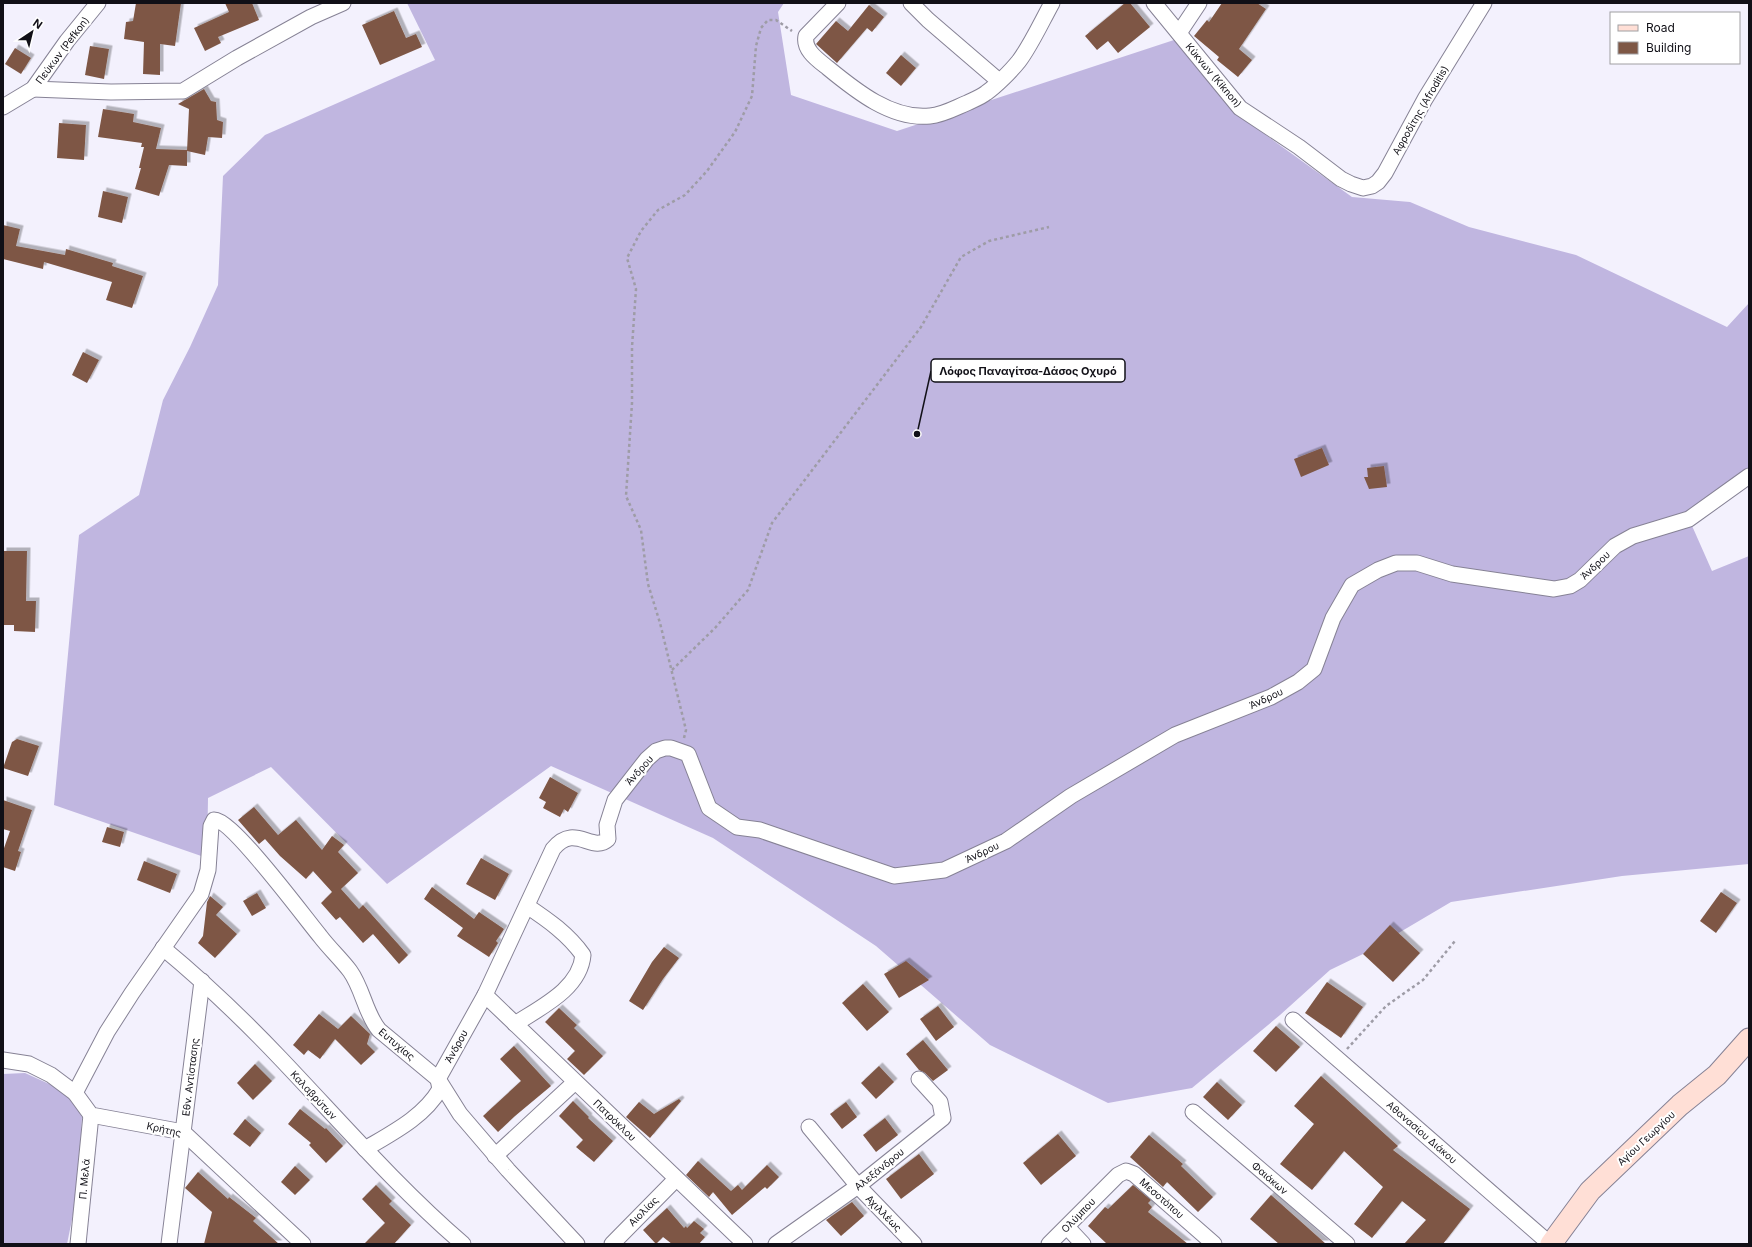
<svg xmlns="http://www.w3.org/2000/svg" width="1752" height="1247" font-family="Inter,sans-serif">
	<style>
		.forest { fill: #c0b6e0 }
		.building { fill: #7e5745; filter: url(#shadow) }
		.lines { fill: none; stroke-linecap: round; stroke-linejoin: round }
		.street-casing { stroke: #868295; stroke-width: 17 }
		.secondary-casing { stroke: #868295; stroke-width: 23 }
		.path { stroke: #9e9ca6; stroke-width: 2.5; stroke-dasharray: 3 3; stroke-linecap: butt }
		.street { stroke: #fff; stroke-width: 15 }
		.secondary { stroke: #ffdfd6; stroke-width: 21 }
		.labels { text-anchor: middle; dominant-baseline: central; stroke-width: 4; stroke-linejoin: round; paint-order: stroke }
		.street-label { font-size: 10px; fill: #111017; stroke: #fff }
		.leader { fill: none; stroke: #111017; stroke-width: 1.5 }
		.callout-dot { fill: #111017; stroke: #fff; stroke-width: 1.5 }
		.callout { fill: #fff; stroke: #111017; stroke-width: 1.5 }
		.callout-label { font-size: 11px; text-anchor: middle; font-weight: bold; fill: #111017 }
	</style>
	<defs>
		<filter id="shadow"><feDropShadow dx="3.5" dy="-3.5" stdDeviation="0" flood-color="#0004"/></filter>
	</defs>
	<rect width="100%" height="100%" fill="#f3f1fd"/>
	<g class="forest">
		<polygon points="407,3 784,3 778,12 791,95 897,131 1177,39 1237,113 1274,141 1352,197 1410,202 1469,227 1576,255 1727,327 1749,303 1749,483 1689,519 1712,571 1749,556 1749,864 1622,876 1451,902 1363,954 1330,970 1280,1015 1192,1088 1108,1103 990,1045 876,946 713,838 551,766 387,884 271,767 208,798 207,858 54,805 79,535 139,495 163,400 190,347 218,285 223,176 265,135 435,60"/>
		<polygon points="25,1073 69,1093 82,1117 78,1190 67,1244 3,1244 3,1074"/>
	</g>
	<g class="building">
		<polygon points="136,3 181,3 175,46 160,44 160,75 143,74 144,42 124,39 126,22 133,21"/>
		<polygon points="225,3 252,3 259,20 218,37 221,43 205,51 194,28 229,12"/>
		<polygon points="1125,3 1130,3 1150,27 1118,53 1108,41 1097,50 1085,36"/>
		<polygon points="1222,3 1257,3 1266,9 1239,49 1252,60 1238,77 1217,60 1219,57 1194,36 1207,20 1209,22"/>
		<polygon points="869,5 884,17 872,32 867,28 837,63 816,44 836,21 848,31"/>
		<polygon points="394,11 406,38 416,34 422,47 380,65 362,25"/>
		<polygon points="90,46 109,49 104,79 85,75"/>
		<polygon points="15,48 31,58 21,74 5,64"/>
		<polygon points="901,55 916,68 901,86 886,73"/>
		<polygon points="204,89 211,101 216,102 217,120 223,122 222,138 208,137 205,155 187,151 189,109 178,104"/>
		<polygon points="103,109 134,114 133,122 161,128 156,149 187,150 187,166 169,165 159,196 135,189 141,168 139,168 144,147 141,147 142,143 98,137"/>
		<polygon points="59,123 86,125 84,160 57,158"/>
		<polygon points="103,191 128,197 122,223 98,217"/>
		<polygon points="3,225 20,229 16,246 65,255 66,249 113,263 112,266 143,276 132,308 106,300 112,282 44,262 43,269 3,259"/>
		<polygon points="83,352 99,360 87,383 72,375"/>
		<polygon points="1322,448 1329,465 1301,477 1294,459"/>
		<polygon points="1384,466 1387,487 1369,489 1364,477 1368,477 1367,468"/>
		<polygon points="3,551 27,551 26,601 36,601 35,632 14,631 14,625 3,625"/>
		<polygon points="17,739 39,746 28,776 3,768 12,742"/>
		<polygon points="550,777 578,793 568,812 564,809 560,817 543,808 546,802 539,798"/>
		<polygon points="3,800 32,810 18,851 21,852 15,871 3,867 3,851 10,831 3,829"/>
		<polygon points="254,807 278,835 296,820 322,850 332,836 344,845 338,852 358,873 341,889 359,909 363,905 408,955 399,964 373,934 363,943 340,917 336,920 321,903 332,892 313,871 306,879 280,856 265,839 259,844 238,820"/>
		<polygon points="107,827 124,832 120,847 102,842"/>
		<polygon points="481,858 509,874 495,900 466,884"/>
		<polygon points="144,861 177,874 170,893 137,880"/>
		<polygon points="432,887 474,919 479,912 504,929 496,941 498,943 489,957 457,936 463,928 424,899"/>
		<polygon points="1721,892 1737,903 1716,933 1700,921"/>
		<polygon points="257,893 266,908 252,916 243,901"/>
		<polygon points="210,896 223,907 216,915 237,934 215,958 198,943 203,936 207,902"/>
		<polygon points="1390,925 1420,953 1393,982 1363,954"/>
		<polygon points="664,947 679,958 663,979 643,1010 629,1001 652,962"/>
		<polygon points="906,961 929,980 899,998 884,974"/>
		<polygon points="1327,982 1363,1007 1341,1038 1305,1013"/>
		<polygon points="863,984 889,1012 867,1031 842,1003"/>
		<polygon points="938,1006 954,1027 936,1041 920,1019"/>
		<polygon points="559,1008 577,1025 574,1028 603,1056 584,1075 567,1059 575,1051 545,1022"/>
		<polygon points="319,1014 338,1029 351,1016 370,1034 367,1044 375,1052 361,1065 335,1039 320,1059 308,1050 304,1055 293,1045"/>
		<polygon points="1276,1026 1300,1047 1276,1072 1253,1051"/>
		<polygon points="923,1040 948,1070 933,1081 925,1073 919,1070 906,1054"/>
		<polygon points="514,1046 551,1086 515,1116 498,1132 483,1116 521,1081 500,1059"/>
		<polygon points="255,1064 272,1081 253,1100 237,1083"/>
		<polygon points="879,1066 894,1082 876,1099 861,1083"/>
		<polygon points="1321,1076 1398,1146 1393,1150 1470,1209 1443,1244 1404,1244 1426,1220 1402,1201 1372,1238 1354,1224 1383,1187 1344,1151 1312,1190 1280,1164 1314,1124 1294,1106"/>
		<polygon points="1217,1082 1242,1105 1228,1120 1203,1097"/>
		<polygon points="679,1099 681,1101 650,1138 626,1117 639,1102 654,1114"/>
		<polygon points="573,1101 589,1117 588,1118 613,1141 594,1162 576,1147 583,1140 559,1116"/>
		<polygon points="846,1102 857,1117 842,1129 830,1114"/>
		<polygon points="300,1109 325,1129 326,1128 343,1146 326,1163 309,1145 311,1143 288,1124"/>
		<polygon points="885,1118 898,1135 876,1152 863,1135"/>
		<polygon points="245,1119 261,1133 250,1147 233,1134"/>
		<polygon points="1058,1134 1076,1156 1041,1185 1023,1163"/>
		<polygon points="1149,1135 1183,1164 1181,1166 1213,1197 1198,1212 1167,1182 1163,1187 1130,1157"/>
		<polygon points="919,1154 934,1174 901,1199 886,1179"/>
		<polygon points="698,1161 731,1191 738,1185 742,1190 767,1165 779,1177 767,1189 765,1187 732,1215 713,1192 709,1197 686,1175"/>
		<polygon points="295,1166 310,1180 295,1195 281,1182"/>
		<polygon points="198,1172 228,1199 229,1197 256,1218 253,1221 279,1244 204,1244 212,1212 185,1188"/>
		<polygon points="376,1185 392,1201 389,1204 411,1225 394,1244 364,1244 385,1223 362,1199"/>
		<polygon points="1133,1185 1151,1200 1148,1203 1152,1207 1148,1212 1188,1244 1107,1244 1088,1226 1105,1207 1108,1209"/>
		<polygon points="1271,1195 1326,1244 1279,1244 1250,1219"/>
		<polygon points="852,1202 864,1216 841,1236 826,1220"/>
		<polygon points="667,1208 684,1228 686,1226 687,1228 694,1221 704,1229 700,1233 705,1237 699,1244 672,1244 663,1237 656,1244 643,1230"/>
	</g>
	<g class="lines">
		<defs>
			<g id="street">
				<path d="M838,3L806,36C803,50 818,60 828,68C856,91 892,120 930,116C943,115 955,108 967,103C973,100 981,97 986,93C996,86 1011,71 1019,61C1031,45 1042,21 1052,3"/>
				<polyline points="911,3 928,20 999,81"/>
				<polyline points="1154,3 1240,108 1299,147 1341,179 1351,184 1363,188 1372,186 1378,182 1385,173 1425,99 1484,3"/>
				<polyline points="1179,33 1199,3"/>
				<polyline points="33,89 111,92 183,91 237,58 311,17 343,3"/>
				<polyline points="3,107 33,89 67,41 98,3"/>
				<path d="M163,948C204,982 243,1019 280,1058C340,1121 397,1187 463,1244"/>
				<polyline points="485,995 745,1244"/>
				<polyline points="1293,1020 1550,1244"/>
				<path d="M515,1024C541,1007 580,989 583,955C568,934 548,920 527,906"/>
				<polyline points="3,1060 29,1064 51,1075 75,1093 91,1115 183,1132 303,1244"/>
				<path d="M75,1093L107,1032L132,993L201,894L208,870L211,826L214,820C232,819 305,918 320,936C329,948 341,959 350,971C363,989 365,1013 379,1030L438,1079L460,1114L508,1170L577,1244"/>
				<polyline points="1193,1112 1347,1244"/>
				<polyline points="809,1127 858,1186 914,1244"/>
				<path d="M365,1149C392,1133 424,1117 440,1089L438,1079L485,995L553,849C575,822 592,854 608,839L607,825L615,800L647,759L656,751L665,748H671L688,754L709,808L737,827L760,830L894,876L944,870L1006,841L1071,796L1175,735L1271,697L1298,682L1314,669L1333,618L1352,585L1378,570L1396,563H1417L1452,574L1554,589L1570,586L1580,580L1615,546L1633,536L1689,519L1749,476"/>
				<polyline points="495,1156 575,1082"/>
				<polyline points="1067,1227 1083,1244"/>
				<polyline points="78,1244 91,1115"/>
				<polyline points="169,1244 202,981"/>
				<polyline points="612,1244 676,1179"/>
				<polyline points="776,1244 858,1186 943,1118 940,1102 919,1079"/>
				<polyline points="1049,1244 1118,1175 1126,1171 1134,1174 1214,1244"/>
			</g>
			<polyline id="secondary" points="1551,1244 1590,1191 1680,1105 1717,1075 1749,1039"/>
		</defs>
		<use href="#street" class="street-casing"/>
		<use href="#secondary" class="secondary-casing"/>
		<g class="path">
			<polyline points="672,670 715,628 748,590 772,523 921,327 961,257 989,241 1049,227"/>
			<polyline points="684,738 686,730 660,623 648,584 641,530 626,496 632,403 632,347 636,289 627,258 641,231 658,210 685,195 707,171 735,132 752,96 756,46 761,28 768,20 776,20 792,31"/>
			<polyline points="1347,1049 1386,1006 1423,980 1455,941"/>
		</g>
		<use href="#street" class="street"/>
		<use href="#secondary" class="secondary"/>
	</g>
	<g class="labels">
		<g class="street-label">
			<text transform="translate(62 50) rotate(-53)">Πεύκων (Pefkon)</text>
			<text transform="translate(1214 75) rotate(50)">Κύκνων (Kiknon)</text>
			<text transform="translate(1420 110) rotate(-60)">Αφροδίτης (Afroditis)</text>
			<text transform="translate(1595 565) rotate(-44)">Άνδρου</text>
			<text transform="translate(1266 698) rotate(-25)">Άνδρου</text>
			<text transform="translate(639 770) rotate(-48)">Άνδρου</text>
			<text transform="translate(982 852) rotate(-25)">Άνδρου</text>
			<text transform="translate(397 1044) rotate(40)">Ευτυχίας</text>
			<text transform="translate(456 1046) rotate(-61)">Άνδρου</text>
			<text transform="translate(190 1077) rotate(-83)">Εθν. Αντίστασης</text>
			<text transform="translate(314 1095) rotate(47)">Καλαβρύτων</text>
			<text transform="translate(615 1120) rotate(44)">Πατρόκλου</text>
			<text transform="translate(164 1129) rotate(13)">Κρήτης</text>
			<text transform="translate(1422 1132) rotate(41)">Αθανασίου Διάκου</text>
			<text transform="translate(1646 1138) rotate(-43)">Αγίου Γεωργίου</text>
			<text transform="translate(879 1169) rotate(-39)">Αλεξάνδρου</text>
			<text transform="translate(1270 1178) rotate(41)">Φαιάκων</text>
			<text transform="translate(84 1179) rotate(-85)">Π. Μελά</text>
			<text transform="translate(1162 1198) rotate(41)">Μεσοτόπου</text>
			<text transform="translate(643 1211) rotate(-45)">Αιολίας</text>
			<text transform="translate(884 1213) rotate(46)">Αχιλλέως</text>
			<text transform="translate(1078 1215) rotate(-46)">Ολύμπου</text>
		</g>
	</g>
	<path class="leader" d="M917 434L931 371"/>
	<circle class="callout-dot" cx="917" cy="434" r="4"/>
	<rect class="callout" x="931" y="359" width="194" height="23" rx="4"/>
	<g class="callout-label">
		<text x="1028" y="375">Λόφος Παναγίτσα-Δάσος Οχυρό</text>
	</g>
	<rect width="1752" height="1247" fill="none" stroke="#111017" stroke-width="8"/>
	<rect x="1610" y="12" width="130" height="52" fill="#ffffff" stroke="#a09fa2"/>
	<rect x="1618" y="25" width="20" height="6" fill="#ffdfd6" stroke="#a09fa2"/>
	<text x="1646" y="32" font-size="12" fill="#111017">Road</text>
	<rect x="1618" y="42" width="20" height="12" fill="#7e5745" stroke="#a09fa2"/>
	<text x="1646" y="52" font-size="12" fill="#111017">Building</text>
	<g transform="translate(32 32) rotate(35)" stroke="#ffffff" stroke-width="3" paint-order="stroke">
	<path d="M0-3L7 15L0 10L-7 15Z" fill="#111017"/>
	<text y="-6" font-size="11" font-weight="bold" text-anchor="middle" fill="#111017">N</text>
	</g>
</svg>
